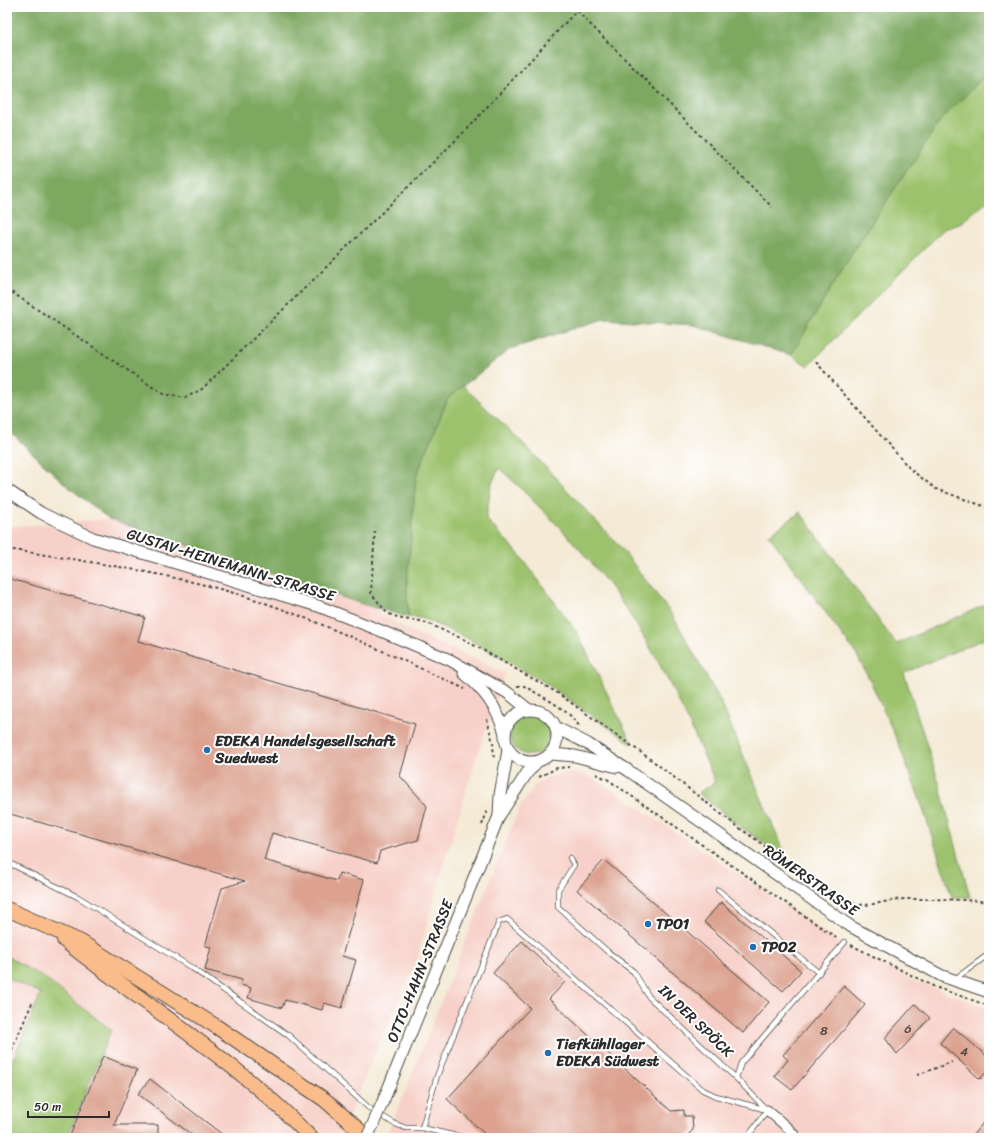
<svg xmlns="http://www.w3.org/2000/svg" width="996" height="1145" font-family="Sriracha,sans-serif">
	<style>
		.built { fill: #f7d1c9 }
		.green { fill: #9cc26d; stroke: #64764c }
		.forest { fill: #7da860; stroke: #546a46 }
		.building { fill: #dca28f }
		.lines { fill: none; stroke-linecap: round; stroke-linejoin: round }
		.service-casing { stroke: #494844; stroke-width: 6 }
		.minor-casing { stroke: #494844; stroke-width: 11 }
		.tertiary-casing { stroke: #494844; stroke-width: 13 }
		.primary-casing { stroke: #494844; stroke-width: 16 }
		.path { stroke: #494844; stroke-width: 2; stroke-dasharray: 3 3; stroke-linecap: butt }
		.service { stroke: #fff; stroke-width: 4.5 }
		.minor { stroke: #fff; stroke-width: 9 }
		.tertiary { stroke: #fff; stroke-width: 11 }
		.primary { stroke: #f9bc8a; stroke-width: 14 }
		.tertiary-bridge-casing { stroke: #494844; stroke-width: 13; stroke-linecap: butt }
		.tertiary-bridge { stroke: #fff; stroke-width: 11 }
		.poi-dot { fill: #1f6fb2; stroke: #fff; stroke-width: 1.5 }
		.labels { text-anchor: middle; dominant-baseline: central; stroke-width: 4; stroke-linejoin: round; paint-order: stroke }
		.number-label { font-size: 13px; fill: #574944 }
		.street-label { font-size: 15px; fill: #2b2b2b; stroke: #fff }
		.poi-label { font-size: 15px; font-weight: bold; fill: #2b2b2b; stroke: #fff; text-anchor: start }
	</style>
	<rect width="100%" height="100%" fill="#fff"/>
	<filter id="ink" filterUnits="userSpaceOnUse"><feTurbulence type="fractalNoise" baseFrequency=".025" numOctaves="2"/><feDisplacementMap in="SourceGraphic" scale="8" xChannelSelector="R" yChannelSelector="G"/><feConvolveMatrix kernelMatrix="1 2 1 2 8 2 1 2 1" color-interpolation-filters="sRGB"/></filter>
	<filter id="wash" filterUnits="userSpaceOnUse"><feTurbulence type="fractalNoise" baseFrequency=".012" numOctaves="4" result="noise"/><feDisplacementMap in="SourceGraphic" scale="16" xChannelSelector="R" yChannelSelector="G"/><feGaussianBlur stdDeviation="0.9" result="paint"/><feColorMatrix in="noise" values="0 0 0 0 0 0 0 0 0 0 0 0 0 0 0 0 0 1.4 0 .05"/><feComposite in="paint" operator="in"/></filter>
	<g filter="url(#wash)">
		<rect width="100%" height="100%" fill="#f4ead5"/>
		<g class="built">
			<polygon points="109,519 365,605 409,630 505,673 465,793 416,962 376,1050 340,1138 7,1138 7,526 19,526"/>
			<polygon points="571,773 584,774 608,787 851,950 915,981 989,1008 989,1138 386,1138 520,806 535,786 553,775"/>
		</g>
		<g class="green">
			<polygon points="989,71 989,199 960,224 944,229 808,366 791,355 855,248 940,121"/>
			<path d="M463,386L523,443L622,549L673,616L721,702L787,859L738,825L698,793L715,782C688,718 658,654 618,597C583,549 542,508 499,468L491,485L486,519L519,554L577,632L632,744L544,682L463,636L421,618L408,617L407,583L416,477L448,398Z"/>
			<polygon points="800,512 896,644 989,603 989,637 904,673 938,780 970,897 952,897 920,800 899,745 870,680 856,654 769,535"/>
			<circle cx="530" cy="735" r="20"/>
			<polygon points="7,956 47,980 111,1030 67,1138 7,1138 7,1073 41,993 7,978"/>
		</g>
		<polygon class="forest" points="7,7 989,7 989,71 940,121 855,248 791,355 693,325 604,319 510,349 448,398 416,477 407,583 408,617 365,605 109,519 65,484 7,429"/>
		<g id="blocks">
			<g class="building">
				<polygon points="7,578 145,617 138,641 415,724 400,776 427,806 418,840 380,851 377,863 272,833 264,860 337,881 339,873 364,880 342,956 356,960 342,1008 324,1003 322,1010 285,1000 282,1008 248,998 251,988 241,985 242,980 205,970 211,947 205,946 222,888 245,881 7,813"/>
				<polygon points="604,860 769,1002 743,1033 577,890"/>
				<polygon points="721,902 801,971 783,991 704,922"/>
				<polygon points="522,941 565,982 549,999 671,1111 684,1110 684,1116 692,1116 693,1130 685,1138 489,1138 447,1099 530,1008 493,973"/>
				<polygon points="844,986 865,1005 792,1090 774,1076 788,1060 783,1055"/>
				<polygon points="915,1004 930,1018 897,1054 885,1038"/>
				<polygon points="953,1027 989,1058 989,1069 980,1079 940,1043"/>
				<polygon points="103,1056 137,1070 114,1125 158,1125 158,1138 69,1138"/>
				<polygon points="150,1079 227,1138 196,1138 138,1094"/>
				<polygon points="989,1116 989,1138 970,1138"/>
			</g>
		</g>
	</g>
	<g filter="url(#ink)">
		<use href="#blocks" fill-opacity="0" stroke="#494844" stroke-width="1"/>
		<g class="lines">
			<defs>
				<g id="service">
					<polyline points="570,858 574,865 558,890 558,907 608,952 634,972 649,997 736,1078"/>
					<polyline points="7,862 78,897 192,968 288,1035 369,1108 395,1124 406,1128 422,1128 465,1138"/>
					<polyline points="718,890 819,973"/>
					<polyline points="955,979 989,954"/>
					<polyline points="766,1109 736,1078 741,1063 845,942"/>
					<polyline points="422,1128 437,1076 499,922 507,919 703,1090 716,1096 767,1110"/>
					<polyline points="747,1138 767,1110"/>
				</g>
				<polyline id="minor" points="767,1110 789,1129 797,1138"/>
				<g id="tertiary">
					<polyline points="7,490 41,513 93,538 318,606 379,630 450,660 508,693 529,710"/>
					<path d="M464,673C485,691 496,706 505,733"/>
					<circle cx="531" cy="736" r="26"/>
					<polyline points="557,728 588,744 629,771 850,926 942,976 989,992"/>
					<polyline points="551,754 575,756 617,767"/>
					<polyline points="499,816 500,795 508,750"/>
					<polyline points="384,1099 499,816 527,773 536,763"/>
				</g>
				<g id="primary">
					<polyline points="7,909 81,942 214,1025 325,1100 368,1138"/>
					<path d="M64,940C144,1005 240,1063 311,1138"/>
				</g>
			</defs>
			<use href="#service" class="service-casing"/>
			<use href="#minor" class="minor-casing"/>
			<use href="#tertiary" class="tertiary-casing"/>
			<use href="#primary" class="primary-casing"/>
			<g class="path">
				<polyline points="577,11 772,207"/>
				<polyline points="7,289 163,394 185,398 202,389 462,134 580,7"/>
				<polyline points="816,362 910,469 936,489 989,508"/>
				<path d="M375,531L371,593L387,613L402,619L420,621L429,624L465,640L556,692L653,761L738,827L842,900C866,911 881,900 905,899C933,899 961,899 989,902"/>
				<path d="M7,549C97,563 194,576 279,608C342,631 404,661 465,689"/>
				<path d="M517,686H524C541,696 572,711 580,728"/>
				<polyline points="487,719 493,743 494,760"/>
				<polyline points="596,774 607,779 838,939"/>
				<polyline points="539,777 557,768 569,767"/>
				<polyline points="482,825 488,810"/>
				<polyline points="851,945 935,987 989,1006"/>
				<polyline points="7,1061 32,1003"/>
				<polyline points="917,1075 952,1062"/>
			</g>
			<use href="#service" class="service"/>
			<use href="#minor" class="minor"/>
			<use href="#tertiary" class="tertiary"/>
			<use href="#primary" class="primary"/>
			<defs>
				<polyline id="tertiary-bridge" points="367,1138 384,1099"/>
			</defs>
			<use href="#tertiary-bridge" class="tertiary-bridge-casing"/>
			<use href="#tertiary-bridge" class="tertiary-bridge"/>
		</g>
	</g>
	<g class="poi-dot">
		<circle cx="207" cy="750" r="4"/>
		<circle cx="648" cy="924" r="4"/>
		<circle cx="753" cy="947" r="4"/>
		<circle cx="548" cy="1053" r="4"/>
	</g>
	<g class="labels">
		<g class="number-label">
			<text x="908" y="1028">6</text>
			<text x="824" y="1030">8</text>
			<text x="964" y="1051">4</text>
		</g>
		<g class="street-label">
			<text transform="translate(231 565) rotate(17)">GUSTAV-HEINEMANN-STRASSE</text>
			<text transform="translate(811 880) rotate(35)">RÖMERSTRASSE</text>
			<text transform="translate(420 971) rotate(-68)">OTTO-HAHN-STRASSE</text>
			<text transform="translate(696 1021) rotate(44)">IN DER SPÖCK</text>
		</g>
		<g class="poi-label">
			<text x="215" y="741">EDEKA Handelsgesellschaft<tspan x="215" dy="17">Suedwest</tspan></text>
			<text x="656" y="924">TPO1</text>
			<text x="761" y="947">TPO2</text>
			<text x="556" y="1044">Tiefkühllager<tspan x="556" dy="17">EDEKA Südwest</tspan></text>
		</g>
	</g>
	<rect width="996" height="1145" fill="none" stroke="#fff" stroke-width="24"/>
	<path d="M28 1111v6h81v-6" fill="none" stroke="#2b2b2b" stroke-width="2"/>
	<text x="34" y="1111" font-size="12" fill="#2b2b2b" stroke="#ffffff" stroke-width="3" paint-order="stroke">50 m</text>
</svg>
